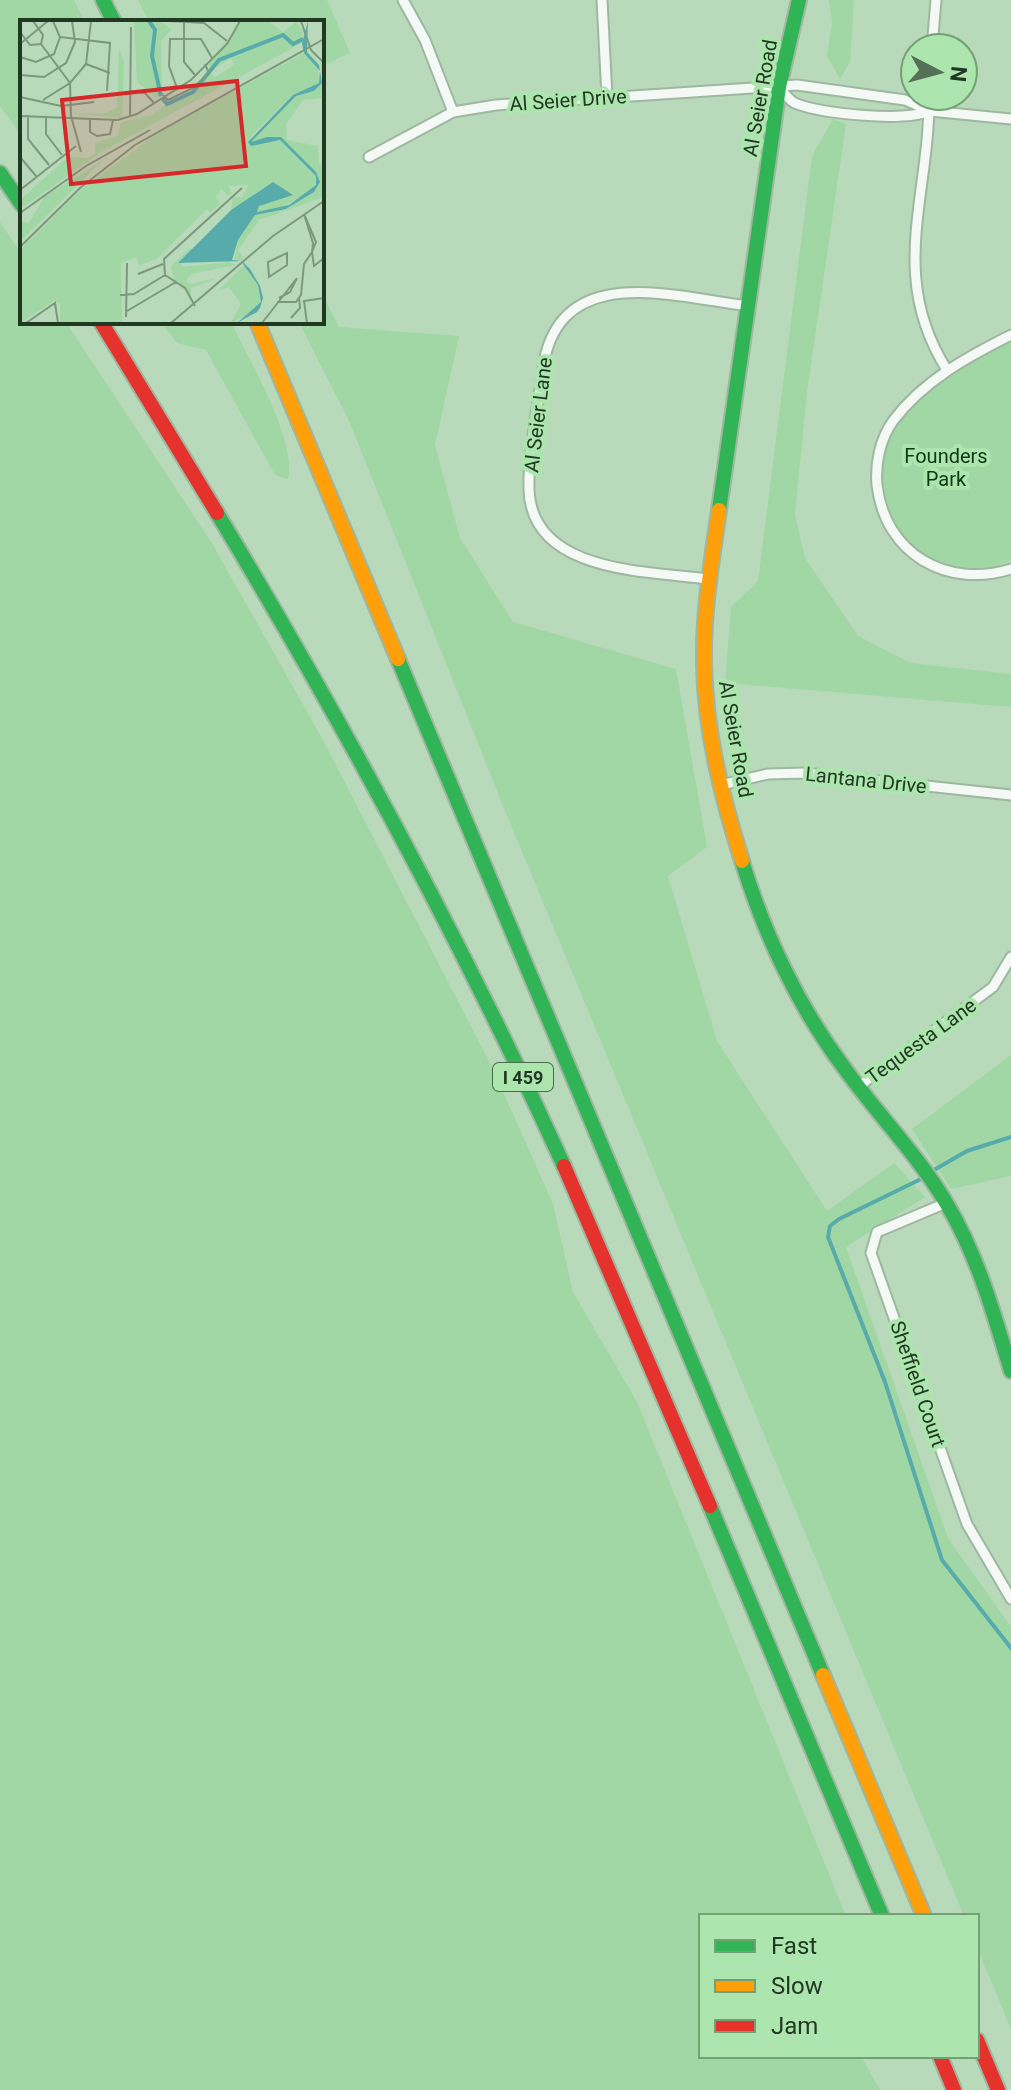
<svg xmlns="http://www.w3.org/2000/svg" width="1011" height="2090" font-family="Roboto,sans-serif">
	<style>
		.green { fill: #a1d7a5 }
		.lines { fill: none; stroke-linecap: round; stroke-linejoin: round }
		.stream { stroke: #57acab; stroke-width: 4 }
		.street-casing { stroke: #9eb7a0; stroke-width: 13 }
		.fast-casing { stroke: #9eb7a0; stroke-width: 18 }
		.slow-casing { stroke: #9eb7a0; stroke-width: 18 }
		.jam-casing { stroke: #9eb7a0; stroke-width: 18 }
		.street { stroke: #f4f9f5; stroke-width: 9 }
		.fast { stroke: #30b455; stroke-width: 14 }
		.slow { stroke: #ff9f0a; stroke-width: 14 }
		.jam { stroke: #e5322d; stroke-width: 14 }
		.labels { text-anchor: middle; dominant-baseline: central; stroke-width: 8; stroke-linejoin: round; paint-order: stroke }
		.shield { fill: #ace6ae; stroke: #4b6c4c; stroke-width: 2 }
		.shield-label { font-size: 18px; font-weight: bold; fill: #213822 }
		.street-label { font-size: 20px; fill: #213822; stroke: #ace6ae }
		.park-label { font-size: 20px; fill: #0e3714; stroke: #ace6ae }
		.inset-river { fill: none; stroke: #57acab; stroke-width: 4 }
		.inset-road { fill: none; stroke: #7c997e; stroke-width: 2 }
		.view { fill: #d62828; fill-opacity: 0.15; stroke: #d62828; stroke-width: 4 }
		.inset-edge { fill: none; stroke: #213822; stroke-width: 4 }
	</style>
	<rect width="100%" height="100%" fill="#b9d9bb"/>
	<g class="green">
		<polygon points="0,0 74,0 85,22 22,22 22,136 0,106"/>
		<polygon points="138,0 327,0 350,53 322,66 322,22 149,22"/>
		<polygon points="829,0 854,0 850,62 840,79 827,56 832,22"/>
		<polygon points="833,119 846,124 807,392 795,514 805,558 858,636 911,663 1011,674 1011,707 725,683 731,607 758,581 812,156"/>
		<polygon points="0,222 22,255 22,322 66,322 213,545 324,742 491,1065 553,1204 573,1292 637,1402 846,1916 701,1916 701,2056 861,2056 880,2090 0,2090"/>
		<polygon points="322,293 339,327 459,336 435,445 460,538 513,622 676,669 707,847 668,876 717,1041 827,1211 894,1163 925,1197 846,1247 948,1538 1011,1627 1011,2029 977,1948 977,1916 964,1916 501,801 350,423 299,322 322,322"/>
		<path d="M161,322H231C249,361 297,438 288,479L275,475L206,350L177,343Z"/>
		<path d="M1011,339V560C954,590 887,545 881,483C880,474 877,462 880,453C889,426 925,384 950,368C969,357 991,348 1011,339Z"/>
		<polygon points="1011,1055 1011,1176 951,1189 912,1129"/>
	</g>
	<g class="lines">
		<g class="stream">
			<polyline points="934,1170 967,1151 1011,1137"/>
			<polyline points="921,1179 839,1219 830,1226 828,1237 885,1382 942,1560 1011,1648"/>
		</g>
		<defs>
			<g id="street">
				<polyline points="403,0 425,40 453,112"/>
				<polyline points="602,0 607,97"/>
				<polyline points="932,48 936,0"/>
				<path d="M779,87C784,93 790,102 797,104C825,114 903,122 930,111"/>
				<path d="M929,96C930,197 887,275 947,370"/>
				<polyline points="369,157 453,112 496,105 797,85 905,100 930,111 1011,119"/>
				<path d="M1011,335C967,357 923,381 893,421C880,439 875,464 877,485C885,554 947,589 1011,569"/>
				<path d="M709,579C650,571 532,574 529,490C528,450 538,408 543,368C559,260 673,297 749,306"/>
				<polyline points="721,785 768,774 805,773 1011,795"/>
				<polyline points="858,1087 993,987 1011,957"/>
				<polyline points="946,1203 877,1232 871,1253 967,1524 1011,1599"/>
			</g>
			<g id="fast">
				<polyline points="103,0 114,22"/>
				<polyline points="0,173 22,205"/>
				<polyline points="719,510 779,87 799,0"/>
				<path d="M217,513C344,724 462,942 564,1166"/>
				<polyline points="398,659 823,1675"/>
				<path d="M742,861C764,934 799,1008 845,1069C878,1115 919,1156 948,1206C978,1257 994,1314 1011,1371"/>
				<polyline points="710,1506 882,1916"/>
			</g>
			<g id="slow">
				<polyline points="257,322 398,659"/>
				<path d="M719,510C712,560 703,611 704,663C705,731 722,797 742,861"/>
				<polyline points="823,1675 924,1916"/>
			</g>
			<g id="jam">
				<polyline points="101,322 217,513"/>
				<polyline points="564,1166 710,1506"/>
				<polyline points="977,2040 998,2090"/>
				<polyline points="940,2056 954,2090"/>
			</g>
		</defs>
		<use href="#street" class="street-casing"/>
		<use href="#fast" class="fast-casing"/>
		<use href="#slow" class="slow-casing"/>
		<use href="#jam" class="jam-casing"/>
		<use href="#street" class="street"/>
		<use href="#fast" class="fast"/>
		<use href="#slow" class="slow"/>
		<use href="#jam" class="jam"/>
	</g>
	<g class="labels">
		<rect class="shield" x="493" y="1063" width="60" height="28" rx="6"/>
		<g class="shield-label">
			<text x="523" y="1077">I 459</text>
		</g>
		<g class="street-label">
			<text transform="translate(760 98) rotate(-80)">Al Seier Road</text>
			<text transform="translate(568 100) rotate(-4)">Al Seier Drive</text>
			<text transform="translate(538 415) rotate(-83)">Al Seier Lane</text>
			<text transform="translate(736 739) rotate(80)">Al Seier Road</text>
			<text transform="translate(866 780) rotate(6)">Lantana Drive</text>
			<text transform="translate(921 1041) rotate(-36)">Tequesta Lane</text>
			<text transform="translate(918 1384) rotate(71)">Sheffield Court</text>
		</g>
		<g class="park-label">
			<text x="946" y="456">Founders<tspan x="946" dy="23">Park</tspan></text>
		</g>
	</g>
	<g transform="translate(20 20)">
		<rect width="304" height="304" fill="#b9d9bb"/>
		<path d="M114,1H140L152,9L141,21L142,74L137,78L117,62ZM222,1H248L263,12L276,2L283,11L282,23L83,131L0,189V180L48,137L68,138L75,133V123L98,116L101,102L132,95L145,85L143,76L148,82L171,71L190,50L195,57L214,45L211,38L195,48L187,45ZM99,28L104,41L102,98L54,94L87,93L97,87ZM284,33L298,47L299,63L273,75L231,116V126L260,120L296,156L295,168L261,188L237,192L239,186L273,174L251,163L211,190L213,177H222L229,165L208,166L212,173L208,176L201,169L196,176L200,184L190,193L187,189L138,238L119,246L117,237L101,243L102,303H40V284L34,281L0,303V230L58,172L136,114ZM300,42L304,47L301,78L283,80L266,104L267,120L298,126L299,144L304,145V177L239,200L218,230L224,239L214,242L218,220L235,195L267,189L294,172L300,162L296,152L261,117L231,122L276,76L294,71L302,60ZM88,137L79,144L0,222V201L9,203L24,177ZM170,228L174,230L160,241L163,247L209,242L216,245L171,254L166,261L170,264L197,258L171,268V275L154,261L151,246ZM224,245L238,265L241,282L236,291L211,303L221,284L209,267L198,271Z" fill="#a1d7a5"/>
		<path d="M288,1L287,32L299,45L302,63L294,71L276,76L231,122L247,117H261L296,152L300,162L294,172L266,189L235,195L218,220L212,240L222,241L230,249L240,266L243,278L240,288L237,292L217,303L241,282L238,265L221,241L158,243L211,190L253,162L273,175L239,186L237,192L269,185L296,165V156L260,120L231,126L228,122L273,75L299,63L300,51L284,33L282,23Z" fill="#57acab"/>
		<path class="inset-river" d="M129,1L135,10L132,36L141,76M142,78L147,84L173,72L199,40L263,15L273,24L283,19"/>
		<path class="inset-road" d="M149,1L184,3L207,21M281,1L291,30L304,43M164,2V42L175,55M0,12L10,25L21,24L23,15L13,1M40,17L90,23L87,71M0,24L28,1M21,24L50,63L51,98M0,37L16,42L34,34L40,17L33,1M66,44L90,53M0,55L24,57L46,43L55,22L52,1M157,68L149,46L150,19H181L192,38M109,71L125,73L134,83M143,75L148,80L173,68L189,53L185,44M0,77L41,86L74,82M23,80L50,63L66,44L71,1M8,95V119L29,145M0,96L98,100L117,94L171,60L207,24L220,1M26,96V114L42,135M51,96L61,132M110,97L111,7M70,99V112L77,116L90,114L93,100M0,137L16,156M0,170L56,126M0,193L66,146L130,110M284,194L296,222L292,232L293,223ZM0,227L60,168L115,125L304,19M292,232L294,246L304,238M267,233V245L249,257L248,242ZM118,254L143,244M100,275L114,274L145,255M259,278L270,272L277,258M257,282H276L281,275L284,244L292,232M175,286L165,268L145,255L144,239L222,168M107,291L156,262M106,297L107,243M271,298L280,288L279,277M6,303L35,283L38,303M151,303L253,216L304,181M242,303L277,258M287,303L284,281L304,278"/>
		<path class="view" d="M217,61L226,146L51,164L42,80Z"/>
		<rect width="304" height="304" class="inset-edge"/>
	</g>
	<rect x="699" y="1914" width="280" height="144" fill="#ace6ae" stroke="#74a076" stroke-width="2"/>
	<rect x="715" y="1940" width="40" height="12" fill="#30b455" stroke="#74a076" stroke-width="2"/>
	<text x="771" y="1954" font-size="24" fill="#213822">Fast</text>
	<rect x="715" y="1980" width="40" height="12" fill="#ff9f0a" stroke="#74a076" stroke-width="2"/>
	<text x="771" y="1994" font-size="24" fill="#213822">Slow</text>
	<rect x="715" y="2020" width="40" height="12" fill="#e5322d" stroke="#74a076" stroke-width="2"/>
	<text x="771" y="2034" font-size="24" fill="#213822">Jam</text>
	<g transform="translate(939 72) rotate(96)"><circle r="38" fill="#ace6ae" stroke="#74a076" stroke-width="2"/>
	<path d="M0-6L14 30L0 20L-14 30Z" fill="#567058"/>
	<text y="-12" font-size="22" font-weight="bold" text-anchor="middle" fill="#213822">N</text>
	</g>
</svg>
